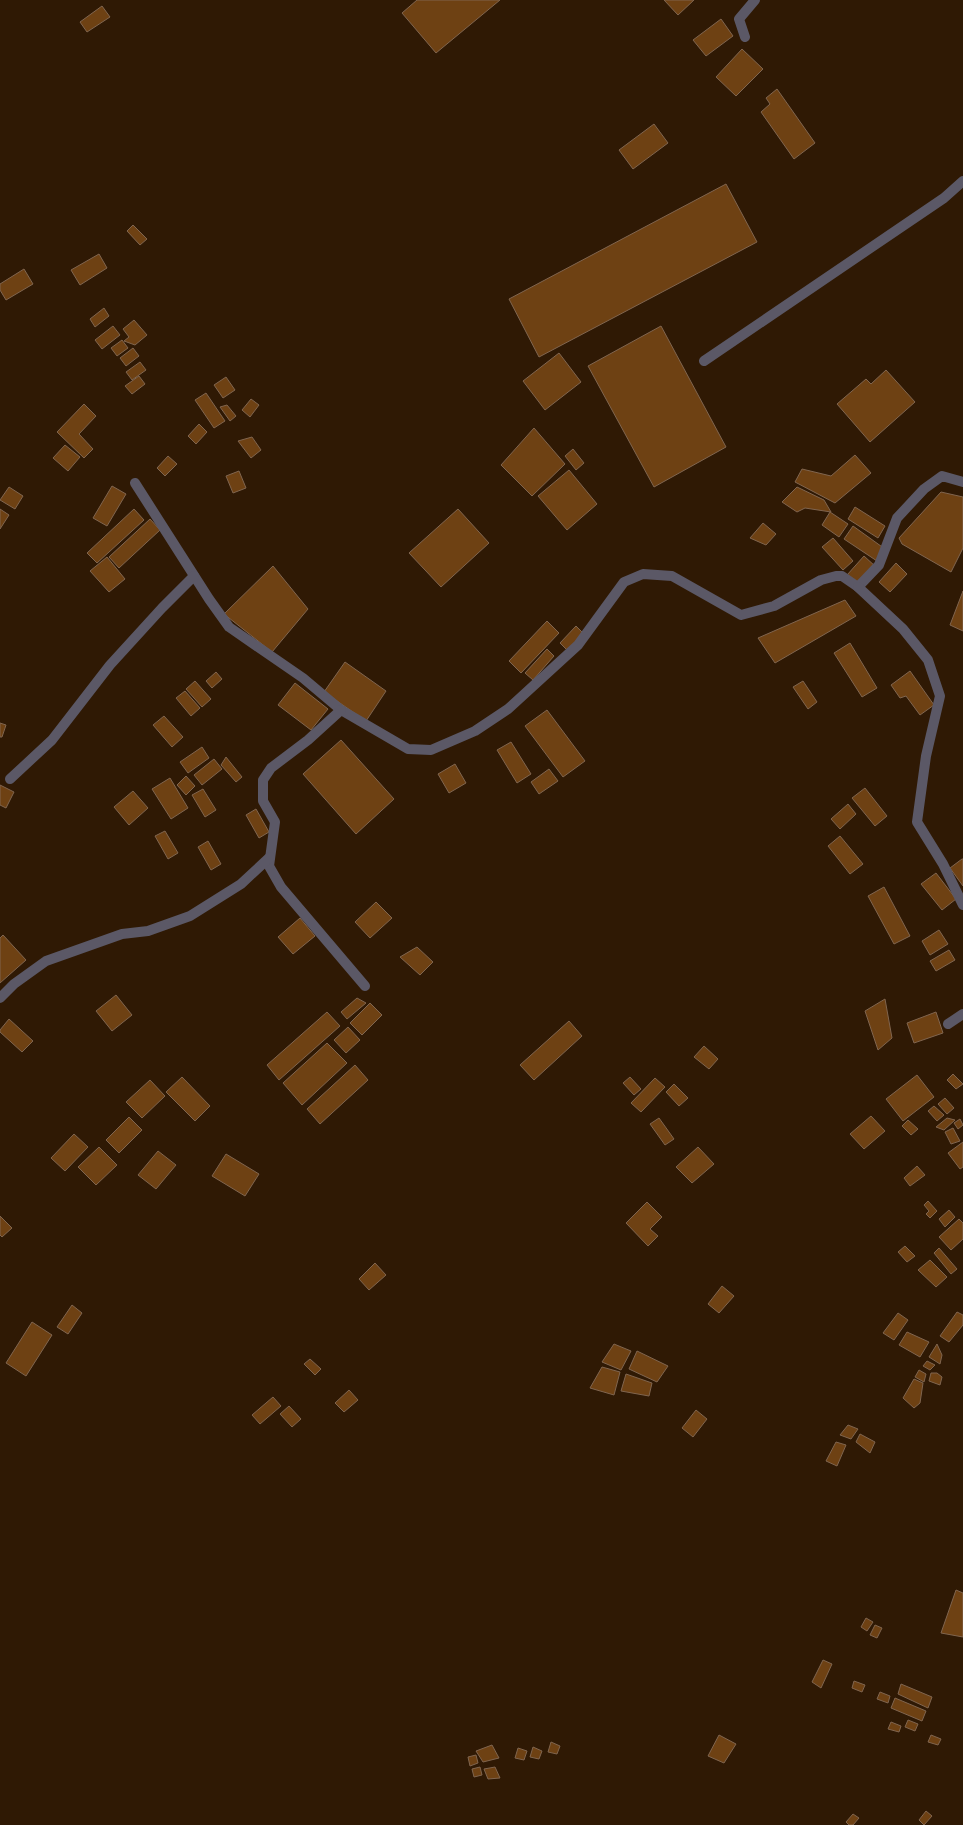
<svg xmlns="http://www.w3.org/2000/svg" width="963" height="1825" font-family="'Roboto Condensed',sans-serif">
	<style>
		.building { fill: #6e4113; stroke: #80654f }
		.lines { fill: none; stroke-linecap: round; stroke-linejoin: round }
		.lane { stroke: #5b5866; stroke-width: 10 }
		.street { stroke: #5b5866; stroke-width: 10 }
	</style>
	<rect width="100%" height="100%" fill="#2f1904"/>
	<g class="building">
		<polygon points="417,0 500,0 436,53 402,13"/>
		<polygon points="664,0 694,0 678,15"/>
		<polygon points="102,6 110,17 87,32 80,22"/>
		<polygon points="721,19 733,36 706,56 693,40"/>
		<polygon points="742,49 763,69 736,96 716,77"/>
		<polygon points="777,89 815,143 794,159 761,112 770,104 766,98"/>
		<polygon points="654,124 668,143 633,169 619,150"/>
		<polygon points="726,184 757,242 539,357 509,299"/>
		<polygon points="133,225 147,239 140,245 127,231"/>
		<polygon points="99,254 107,268 80,285 71,270"/>
		<polygon points="24,269 33,284 6,300 0,290 0,284"/>
		<polygon points="104,308 109,316 95,327 90,319"/>
		<polygon points="134,320 147,335 135,345 124,341 129,337 123,329"/>
		<polygon points="113,326 120,335 102,349 95,340"/>
		<polygon points="661,326 726,447 654,487 588,366"/>
		<polygon points="122,340 128,348 117,356 111,348"/>
		<polygon points="133,348 139,356 126,366 120,358"/>
		<polygon points="559,353 581,382 545,410 523,381"/>
		<polygon points="140,362 146,370 132,380 126,372"/>
		<polygon points="886,370 915,402 870,442 837,404 866,379 871,384"/>
		<polygon points="139,376 145,384 132,394 125,386"/>
		<polygon points="226,377 235,390 223,398 214,385"/>
		<polygon points="206,393 225,421 214,428 195,400"/>
		<polygon points="251,399 259,405 250,417 242,410"/>
		<polygon points="84,404 96,416 79,434 93,449 84,458 57,432"/>
		<polygon points="227,405 236,416 230,421 220,407"/>
		<polygon points="199,424 207,432 196,444 188,436"/>
		<polygon points="534,428 565,464 532,496 501,465"/>
		<polygon points="252,437 261,450 251,458 238,441"/>
		<polygon points="65,445 80,457 68,471 53,458"/>
		<polygon points="573,449 584,463 576,470 565,456"/>
		<polygon points="855,455 871,473 835,503 795,482 802,469 831,476"/>
		<polygon points="168,456 177,464 165,476 157,468"/>
		<polygon points="569,470 597,504 567,530 538,496"/>
		<polygon points="239,471 246,488 233,493 226,476"/>
		<polygon points="112,486 126,494 107,526 93,518"/>
		<polygon points="9,487 23,496 15,509 0,500"/>
		<polygon points="797,487 824,500 831,512 805,508 797,512 782,502"/>
		<polygon points="941,492 963,497 963,548 951,572 902,544 899,538"/>
		<polygon points="855,507 885,526 878,538 848,519"/>
		<polygon points="0,509 9,515 0,529"/>
		<polygon points="134,509 144,520 97,563 87,553"/>
		<polygon points="458,509 489,543 441,587 409,553"/>
		<polygon points="830,512 848,524 839,537 822,525"/>
		<polygon points="150,519 160,530 119,568 109,557"/>
		<polygon points="763,523 776,534 766,545 750,538"/>
		<polygon points="853,526 885,549 877,561 844,539"/>
		<polygon points="833,538 853,561 843,570 822,547"/>
		<polygon points="864,556 876,567 858,585 847,575"/>
		<polygon points="107,557 125,579 109,592 90,571"/>
		<polygon points="896,563 907,574 890,592 879,582"/>
		<polygon points="273,566 308,609 272,652 224,614"/>
		<polygon points="963,591 963,631 950,625"/>
		<polygon points="845,600 856,616 775,663 758,638"/>
		<polygon points="547,621 559,633 521,673 509,661"/>
		<polygon points="576,626 584,634 568,651 560,643"/>
		<polygon points="850,643 877,688 862,697 834,653"/>
		<polygon points="547,649 554,656 533,680 525,673"/>
		<polygon points="345,662 386,691 366,721 324,692"/>
		<polygon points="910,671 934,705 920,715 906,696 900,698 891,685"/>
		<polygon points="216,672 222,679 212,688 206,681"/>
		<polygon points="195,681 211,699 202,707 186,689"/>
		<polygon points="803,681 817,702 808,709 793,687"/>
		<polygon points="295,683 328,709 311,730 278,705"/>
		<polygon points="185,691 200,708 191,716 176,698"/>
		<polygon points="547,710 585,761 563,777 525,726"/>
		<polygon points="164,716 183,737 172,747 153,725"/>
		<polygon points="0,723 6,725 2,737 0,737"/>
		<polygon points="341,740 394,799 356,834 303,774"/>
		<polygon points="511,742 531,774 517,783 497,750"/>
		<polygon points="202,747 209,758 188,773 180,762"/>
		<polygon points="226,757 242,777 236,782 221,765"/>
		<polygon points="214,759 222,769 202,785 194,775"/>
		<polygon points="455,764 466,783 449,793 438,774"/>
		<polygon points="549,769 558,781 539,794 531,782"/>
		<polygon points="186,776 195,786 186,795 177,785"/>
		<polygon points="170,778 188,808 171,819 152,789"/>
		<polygon points="0,785 14,792 6,808 0,805"/>
		<polygon points="865,788 887,816 875,826 852,798"/>
		<polygon points="203,789 216,810 205,817 192,795"/>
		<polygon points="133,791 148,808 129,825 114,807"/>
		<polygon points="848,804 856,814 840,829 831,819"/>
		<polygon points="256,809 269,832 259,838 246,815"/>
		<polygon points="165,831 178,853 168,859 155,836"/>
		<polygon points="840,836 863,864 850,874 828,846"/>
		<polygon points="208,841 221,864 211,870 198,847"/>
		<polygon points="962,859 963,859 963,886 950,868"/>
		<polygon points="936,873 956,899 942,910 921,884"/>
		<polygon points="884,887 910,936 894,944 868,896"/>
		<polygon points="376,902 392,918 370,938 355,922"/>
		<polygon points="300,918 315,936 293,954 278,937"/>
		<polygon points="939,930 948,944 930,955 922,941"/>
		<polygon points="3,935 26,960 0,983 0,938"/>
		<polygon points="417,947 433,962 420,975 400,957"/>
		<polygon points="949,950 955,960 936,971 930,961"/>
		<polygon points="116,995 132,1015 112,1031 96,1011"/>
		<polygon points="357,998 366,1003 347,1019 341,1012"/>
		<polygon points="885,999 892,1038 878,1050 865,1011"/>
		<polygon points="370,1003 382,1015 362,1035 350,1023"/>
		<polygon points="327,1012 340,1026 279,1080 267,1065"/>
		<polygon points="936,1012 943,1033 914,1043 907,1023"/>
		<polygon points="9,1019 33,1041 22,1052 0,1032 0,1030"/>
		<polygon points="569,1021 582,1036 534,1080 520,1065"/>
		<polygon points="348,1027 360,1040 346,1053 334,1040"/>
		<polygon points="327,1043 347,1063 302,1105 283,1083"/>
		<polygon points="704,1046 718,1059 709,1069 694,1057"/>
		<polygon points="355,1065 368,1080 320,1124 307,1109"/>
		<polygon points="953,1074 963,1084 956,1089 947,1080"/>
		<polygon points="917,1075 934,1097 903,1121 886,1099"/>
		<polygon points="182,1077 210,1106 195,1121 166,1092"/>
		<polygon points="630,1077 641,1089 634,1095 623,1083"/>
		<polygon points="655,1078 665,1087 641,1112 631,1103"/>
		<polygon points="150,1080 165,1096 142,1118 126,1102"/>
		<polygon points="674,1084 688,1098 679,1106 666,1092"/>
		<polygon points="945,1098 954,1108 947,1114 938,1104"/>
		<polygon points="934,1106 944,1115 937,1121 928,1111"/>
		<polygon points="871,1116 885,1131 864,1149 850,1134"/>
		<polygon points="129,1117 142,1130 119,1153 106,1140"/>
		<polygon points="659,1118 674,1139 665,1145 650,1124"/>
		<polygon points="947,1118 955,1120 944,1130 936,1127"/>
		<polygon points="960,1119 963,1125 958,1129 954,1123"/>
		<polygon points="908,1120 918,1129 911,1135 902,1126"/>
		<polygon points="953,1128 960,1141 951,1144 945,1132"/>
		<polygon points="74,1134 88,1147 65,1171 51,1158"/>
		<polygon points="963,1142 963,1167 960,1169 948,1153"/>
		<polygon points="99,1147 117,1165 96,1185 78,1167"/>
		<polygon points="698,1147 714,1164 692,1183 676,1167"/>
		<polygon points="158,1151 176,1165 156,1189 138,1175"/>
		<polygon points="226,1154 259,1174 245,1196 212,1176"/>
		<polygon points="917,1166 925,1175 910,1186 904,1178"/>
		<polygon points="928,1201 937,1211 930,1218 926,1214 929,1211 924,1205"/>
		<polygon points="647,1202 662,1217 650,1229 658,1236 648,1246 626,1223"/>
		<polygon points="949,1210 955,1217 945,1227 939,1219"/>
		<polygon points="0,1216 12,1228 2,1237 0,1235"/>
		<polygon points="959,1219 963,1223 963,1239 951,1250 939,1237"/>
		<polygon points="905,1246 915,1256 907,1262 898,1252"/>
		<polygon points="939,1248 957,1269 951,1274 934,1253"/>
		<polygon points="930,1260 947,1277 936,1287 918,1270"/>
		<polygon points="375,1263 386,1275 369,1290 359,1279"/>
		<polygon points="722,1286 734,1296 719,1313 708,1304"/>
		<polygon points="72,1305 82,1313 68,1334 57,1327"/>
		<polygon points="957,1312 963,1315 963,1325 949,1342 940,1336"/>
		<polygon points="898,1313 908,1320 894,1340 883,1333"/>
		<polygon points="32,1322 52,1335 26,1376 6,1363"/>
		<polygon points="907,1332 929,1342 920,1357 899,1345"/>
		<polygon points="614,1344 631,1351 621,1370 602,1362"/>
		<polygon points="937,1344 942,1355 940,1364 929,1357"/>
		<polygon points="637,1351 668,1366 657,1382 629,1369"/>
		<polygon points="310,1359 321,1369 315,1375 304,1364"/>
		<polygon points="927,1361 935,1365 930,1370 923,1366"/>
		<polygon points="602,1367 620,1372 614,1395 590,1388"/>
		<polygon points="919,1370 926,1374 924,1382 915,1377"/>
		<polygon points="931,1373 937,1373 942,1377 940,1385 929,1381"/>
		<polygon points="626,1374 652,1383 649,1396 621,1391"/>
		<polygon points="914,1379 923,1383 920,1403 914,1408 903,1398"/>
		<polygon points="349,1390 358,1400 344,1412 335,1403"/>
		<polygon points="273,1397 281,1406 260,1424 252,1415"/>
		<polygon points="289,1406 301,1419 292,1427 280,1414"/>
		<polygon points="696,1410 707,1419 693,1437 682,1428"/>
		<polygon points="848,1425 858,1429 851,1439 840,1435"/>
		<polygon points="860,1434 875,1442 870,1453 856,1442"/>
		<polygon points="836,1442 846,1445 837,1466 826,1461"/>
		<polygon points="956,1590 963,1593 963,1637 941,1633"/>
		<polygon points="866,1618 873,1622 867,1631 861,1627"/>
		<polygon points="875,1625 882,1628 877,1638 870,1635"/>
		<polygon points="823,1660 832,1664 821,1688 812,1682"/>
		<polygon points="854,1681 865,1685 862,1692 852,1688"/>
		<polygon points="901,1684 932,1697 928,1708 898,1694"/>
		<polygon points="880,1692 890,1696 888,1703 877,1699"/>
		<polygon points="895,1698 926,1711 922,1721 891,1708"/>
		<polygon points="908,1720 918,1724 915,1731 905,1727"/>
		<polygon points="891,1722 901,1726 899,1732 888,1729"/>
		<polygon points="719,1735 736,1744 724,1763 708,1756"/>
		<polygon points="931,1735 941,1739 938,1745 928,1742"/>
		<polygon points="551,1742 560,1746 557,1754 548,1752"/>
		<polygon points="492,1745 499,1758 483,1762 476,1751"/>
		<polygon points="533,1747 542,1751 539,1759 530,1757"/>
		<polygon points="518,1748 527,1751 524,1760 515,1758"/>
		<polygon points="476,1755 478,1763 470,1766 468,1757"/>
		<polygon points="480,1767 482,1775 474,1777 472,1769"/>
		<polygon points="495,1767 500,1778 488,1779 484,1769"/>
		<polygon points="926,1811 932,1816 924,1825 919,1820"/>
		<polygon points="853,1814 859,1818 853,1825 849,1825 846,1822"/>
	</g>
	<g class="lines">
		<polyline class="lane" points="704,361 944,198 963,181"/>
		<g class="street">
			<polyline points="745,37 739,19 755,0"/>
			<polyline points="135,483 209,599 229,627 303,678 341,710 408,749 431,750 475,731 508,709 578,645 624,582 643,574 672,576 741,615 774,606 821,580 836,576 842,576 858,587 879,565 897,518 924,489 942,476 963,482"/>
			<polyline points="858,587 903,629 928,660 940,696 926,756 917,822 943,864 963,905"/>
			<polyline points="341,710 308,740 271,768 263,780 263,801 275,822 269,866 281,887 365,986"/>
			<polyline points="10,779 52,740 110,665 162,608 194,576"/>
			<polyline points="0,998 14,984 46,961 122,934 148,931 190,916 241,884 270,857"/>
			<polyline points="948,1024 963,1014"/>
		</g>
	</g>
</svg>
